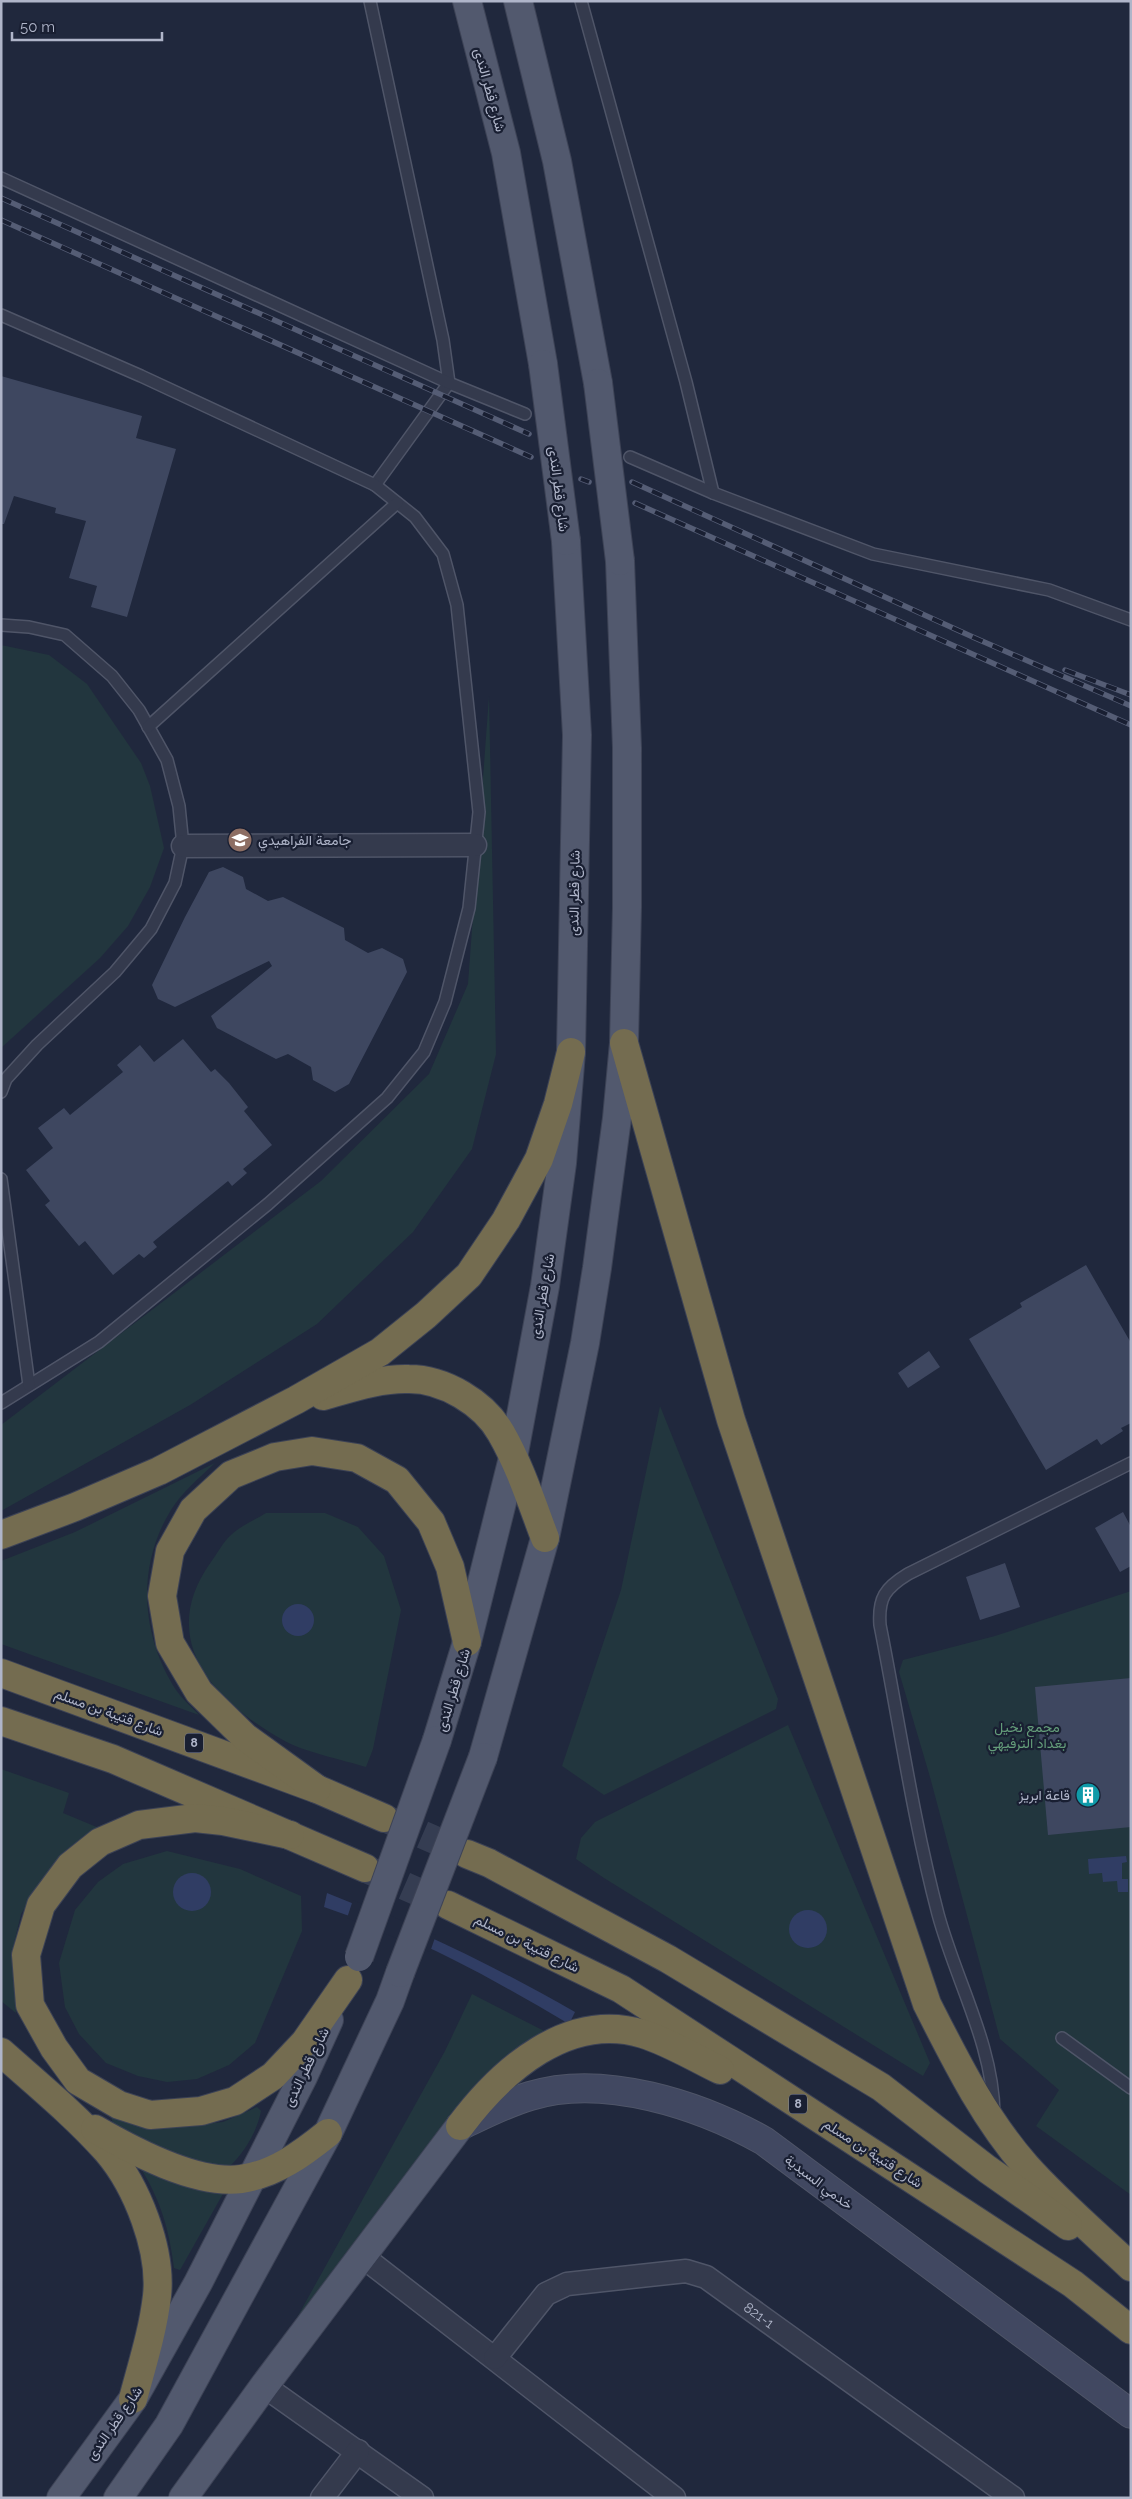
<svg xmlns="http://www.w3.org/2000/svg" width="1132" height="2499" font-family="Raleway,Vazirmatn,sans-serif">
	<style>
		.green { fill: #22363e }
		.water { fill: #303d64 }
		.pier { fill: #20283d }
		.building { fill: #3e4760 }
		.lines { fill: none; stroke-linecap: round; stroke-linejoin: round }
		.highway-tunnel { stroke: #353d52; stroke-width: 28; stroke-dasharray: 28 14; stroke-linecap: butt }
		.lane-casing { stroke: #4f5568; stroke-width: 14 }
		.street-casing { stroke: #4f5568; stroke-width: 25 }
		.secondary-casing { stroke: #4f5568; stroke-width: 30 }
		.primary-casing { stroke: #3d4356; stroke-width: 30 }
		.highway-casing { stroke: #3c4255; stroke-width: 30 }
		.lane { stroke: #343a4d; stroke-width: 11 }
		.street { stroke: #343a4d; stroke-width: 22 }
		.secondary { stroke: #414861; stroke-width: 28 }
		.primary { stroke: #52596e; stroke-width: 28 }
		.highway { stroke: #746c50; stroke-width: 28 }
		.rail-casing { stroke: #555d75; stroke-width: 5.5 }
		.rail { stroke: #191f32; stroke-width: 4; stroke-dasharray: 11; stroke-linecap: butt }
		.primary-bridge-casing { stroke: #3d4356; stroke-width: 30; stroke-linecap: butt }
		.primary-bridge { stroke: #52596e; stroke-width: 28 }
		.labels { text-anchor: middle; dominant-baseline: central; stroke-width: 4.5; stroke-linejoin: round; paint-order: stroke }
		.shield { fill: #191f32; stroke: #82889c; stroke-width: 1 }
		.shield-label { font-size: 12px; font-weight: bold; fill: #afb5c9 }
		.street-label { font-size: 14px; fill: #afb5c9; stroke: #191f32 }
		.poi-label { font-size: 14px; fill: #afb5c9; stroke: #191f32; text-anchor: start }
		.park-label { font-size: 14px; fill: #649d7a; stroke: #191f32 }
	</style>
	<rect width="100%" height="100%" fill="#20283d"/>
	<g class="green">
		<polygon points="1,645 49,655 87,684 141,763 150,786 164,848 150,887 128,926 100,958 1,1048"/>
		<polygon points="489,696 496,1054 472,1149 413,1232 317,1324 190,1405 1,1511 1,1425 321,1181 429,1074 468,984"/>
		<polygon points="660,1406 778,1699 776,1709 604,1795 562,1766 621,1590"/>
		<path d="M215,1463C199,1478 182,1492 171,1510C136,1566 141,1636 176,1690C182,1699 192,1707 199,1715L1,1644V1561L75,1532Z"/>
		<path d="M266,1513H325L358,1527L384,1556L401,1610L373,1749L366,1767C343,1760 301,1751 283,1740C215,1702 155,1640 211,1562C217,1554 223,1542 231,1535C240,1526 255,1520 266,1513Z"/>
		<polygon points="1131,1591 1131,2195 1036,2126 1059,2090 1000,2039 930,1777 899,1672 903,1660 995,1636"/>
		<polygon points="788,1725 930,2063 923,2076 604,1878 576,1859 581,1838 595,1822"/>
		<polygon points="1,1769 69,1793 63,1813 99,1828 66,1850 41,1882 21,1914 12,1952 16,2013 1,2001"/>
		<polygon points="167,1851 240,1869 301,1896 302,1931 255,2043 229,2065 197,2079 167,2082 138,2076 106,2063 79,2034 65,2007 59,1963 75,1910 98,1882 123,1864"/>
		<polygon points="472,1994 554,2036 284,2341 445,2051"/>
		<path d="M257,2107L261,2111C257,2132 244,2153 229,2167C179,2159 156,2147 113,2123L111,2117L117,2113L194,2125L223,2122Z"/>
		<path d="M140,2167L224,2192L180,2270L174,2268C169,2229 161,2201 140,2167Z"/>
	</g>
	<g class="water">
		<circle cx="298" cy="1620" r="16"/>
		<polygon points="1126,1856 1127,1862 1122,1863 1122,1879 1128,1879 1128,1892 1118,1892 1117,1881 1103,1882 1102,1873 1089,1874 1088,1859"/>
		<circle cx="192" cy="1892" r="19"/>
		<path d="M327,1893C413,1927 495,1966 575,2012L569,2024C530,2001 492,1979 452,1959C411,1938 367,1922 324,1907Z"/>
		<circle cx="808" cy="1929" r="19"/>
	</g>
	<polygon class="pier" points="353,1900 436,1935 430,1952 347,1918"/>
	<g class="building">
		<polygon points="1,376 142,416 136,438 176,449 127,617 91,607 97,586 69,578 86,521 55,513 56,508 14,496 4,524 1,524"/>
		<polygon points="223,867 243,877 246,889 268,901 283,897 344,928 345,940 368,953 382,948 403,959 407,972 349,1084 335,1092 313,1080 311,1067 288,1054 276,1059 217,1028 211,1016 272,966 269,961 175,1007 158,999 152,985 185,917 209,872"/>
		<polygon points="183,1039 211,1072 215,1069 229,1083 248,1107 244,1111 272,1145 243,1169 247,1173 232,1186 228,1181 153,1242 157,1247 144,1258 139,1254 113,1275 85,1241 79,1246 45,1205 50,1201 26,1170 53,1148 38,1128 64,1108 70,1115 123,1072 117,1065 140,1045 154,1062"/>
		<polygon points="1086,1265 1131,1343 1131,1423 1121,1428 1123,1431 1101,1445 1097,1439 1046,1470 969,1339 1022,1307 1020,1303"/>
		<polygon points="929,1351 940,1367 908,1388 898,1373"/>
		<polygon points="1123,1512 1131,1527 1131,1566 1120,1572 1095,1528"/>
		<polygon points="1005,1563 1020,1607 980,1620 966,1577"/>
		<polygon points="1131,1678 1131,1827 1048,1835 1035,1687"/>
	</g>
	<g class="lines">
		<g class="highway-tunnel">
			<polyline points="384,1818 467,1854"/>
			<polyline points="366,1869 448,1905"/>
		</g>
		<defs>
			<g id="lane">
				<polyline points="370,1 443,340 449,383 375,485"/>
				<polyline points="581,1 686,382 713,493"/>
				<polyline points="1,178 449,383 525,414"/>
				<polyline points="1,315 141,376 375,485 415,517 443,554 457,605 479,812 469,908 445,1002 424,1052 387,1098 268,1204 99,1342 1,1403"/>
				<polyline points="630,457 713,493 873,554 1049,590 1131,620"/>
				<polyline points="1,625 29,627 65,635 112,676 139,710 167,760 179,806 183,846 175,883 151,929 115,972 37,1045 6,1079 1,1092"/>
				<polyline points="148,727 397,503"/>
				<polyline points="1,1179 29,1385"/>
				<polyline points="1062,2038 1131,2088"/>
				<path d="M994,2114C993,2044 956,1981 938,1914C913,1819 899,1721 880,1625C878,1598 885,1588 908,1574L1131,1463"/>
			</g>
			<g id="street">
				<polyline points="183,846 475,845"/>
				<polyline points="362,2256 674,2498"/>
				<path id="s1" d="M495,2358L546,2294L567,2284L686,2271L706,2277L1013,2498"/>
				<polyline points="264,2386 422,2498"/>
				<polyline points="322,2498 358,2451"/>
			</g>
			<path id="secondary" d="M460,2126C483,2115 506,2103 530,2096C603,2073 700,2105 764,2141L1131,2414"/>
			<g id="primary">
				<polyline points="467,1 506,153 543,364"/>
				<polyline points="518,1 557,161 598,383"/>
				<polyline points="437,1740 467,1642 513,1458 545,1286 562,1163 571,1052 577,735 566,541"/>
				<polyline points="483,1757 545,1538 585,1343 597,1268 617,1118 624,1043 627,907 627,748 620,561"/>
				<polyline points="61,2498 133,2399 198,2283 303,2077 329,2020"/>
				<polyline points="118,2498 169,2425 328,2133 390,2001 400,1973"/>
				<polyline points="183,2498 264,2386 460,2126"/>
			</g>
			<g id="highway">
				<path d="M624,1043L731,1420L927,2004C956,2061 984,2118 1026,2166C1058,2202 1096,2234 1131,2267"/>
				<path d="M323,1396C351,1388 381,1378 409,1379C444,1379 484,1403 501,1433C520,1466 532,1504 545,1538"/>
				<polyline points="1,1535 75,1507 159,1471 296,1400 380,1352 426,1315 469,1275 506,1220 539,1159 558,1104 571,1052"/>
				<polyline points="1,1673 317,1789 384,1818"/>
				<polyline points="1,1721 113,1759 365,1868"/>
				<polyline points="317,1789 245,1737 199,1692 170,1643 162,1596 170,1551 193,1510 231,1475 275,1457 312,1451 357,1458 397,1480 431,1522 450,1567 467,1642"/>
				<polyline points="290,1835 223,1821 195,1818 139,1825 100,1842 70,1866 41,1905 26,1955 30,2005 54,2048 78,2081 119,2105 150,2115 201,2111 235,2101 273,2076 305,2042 348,1980"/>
				<polyline points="467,1854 489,1863 668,1959 881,2087 987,2169 1068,2226"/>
				<polyline points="448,1905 621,1989 1073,2284 1131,2330"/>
				<path d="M1,2052C37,2084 75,2115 107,2151C137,2186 162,2250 157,2296C153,2331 142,2365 133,2399"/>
				<path d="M460,2126C502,2070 568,2011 643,2034C669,2042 695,2058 720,2070"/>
				<path d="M95,2129C133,2151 196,2185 241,2179C275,2174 302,2154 328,2133"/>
			</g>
		</defs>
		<use href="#lane" class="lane-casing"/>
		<use href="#street" class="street-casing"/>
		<use href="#secondary" class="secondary-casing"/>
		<use href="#primary" class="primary-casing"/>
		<use href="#highway" class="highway-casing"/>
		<use href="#lane" class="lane"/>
		<use href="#street" class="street"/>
		<use href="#secondary" class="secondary"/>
		<use href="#primary" class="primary"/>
		<use href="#highway" class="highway"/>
		<defs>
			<g id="rail">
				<polyline points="1,198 529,434"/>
				<polyline points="1,220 531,457"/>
				<polyline points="581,479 589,482"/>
				<polyline points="632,482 975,638 1131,706"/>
				<polyline points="635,503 1131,725"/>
				<polyline points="1065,670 1131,695"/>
			</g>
		</defs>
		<use href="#rail" class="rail-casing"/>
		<use href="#rail" class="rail"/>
		<defs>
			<g id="primary-bridge">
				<polyline points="543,364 566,541"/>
				<polyline points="598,383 620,561"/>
				<polyline points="359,1957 437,1740"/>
				<polyline points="400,1973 483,1757"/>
			</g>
		</defs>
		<use href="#primary-bridge" class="primary-bridge-casing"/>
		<use href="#primary-bridge" class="primary-bridge"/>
	</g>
	<defs>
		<symbol id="university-disc" viewBox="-11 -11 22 22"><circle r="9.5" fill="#8d6e63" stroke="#191f32"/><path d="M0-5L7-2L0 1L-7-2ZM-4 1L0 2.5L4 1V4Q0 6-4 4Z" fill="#fff"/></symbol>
		<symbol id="building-disc" viewBox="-11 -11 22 22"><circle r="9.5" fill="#0f9aa8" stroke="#191f32"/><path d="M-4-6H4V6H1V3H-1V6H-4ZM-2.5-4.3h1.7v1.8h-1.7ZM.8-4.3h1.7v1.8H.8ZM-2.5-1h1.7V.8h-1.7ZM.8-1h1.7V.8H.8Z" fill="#fff"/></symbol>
	</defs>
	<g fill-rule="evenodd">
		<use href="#university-disc" x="226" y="826" width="28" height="28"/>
		<use href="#building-disc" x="1074" y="1781" width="28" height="28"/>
	</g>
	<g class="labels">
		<g class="shield">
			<rect x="185" y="1733.5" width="18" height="19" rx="4"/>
			<rect x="789" y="2094.5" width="18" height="19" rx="4"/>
		</g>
		<g class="shield-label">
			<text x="194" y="1743">8</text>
			<text x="798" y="2104">8</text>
		</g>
		<g class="street-label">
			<text transform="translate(490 90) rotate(75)">شارع قطر الندى</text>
			<text transform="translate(559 489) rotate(83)">شارع قطر الندى</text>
			<text transform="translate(574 893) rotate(-89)">شارع قطر الندى</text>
			<text transform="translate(542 1296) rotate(-80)">شارع قطر الندى</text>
			<text transform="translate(453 1690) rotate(-73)">شارع قطر الندى</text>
			<text transform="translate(109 1712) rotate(20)">شارع قتيبة بن مسلم</text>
			<text transform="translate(527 1943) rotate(26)">شارع قتيبة بن مسلم</text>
			<text transform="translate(306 2067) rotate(-64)">شارع قطر الندى</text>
			<text transform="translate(873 2153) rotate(33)">شارع قتيبة بن مسلم</text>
			<text transform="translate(819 2182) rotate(37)">خدمي السيدية</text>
			<text stroke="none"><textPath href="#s1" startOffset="311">821-1</textPath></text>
			<text transform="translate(114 2423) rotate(-55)">شارع قطر الندى</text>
		</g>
		<g class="poi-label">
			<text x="258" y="840">جامعة الفراهيدي</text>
			<text x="1070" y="1795" text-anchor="end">قاعة ابريز</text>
		</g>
		<g class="park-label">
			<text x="1027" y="1727">مجمع نخيل<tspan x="1027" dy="16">بغداد الترفيهي</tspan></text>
		</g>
	</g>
	<rect width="1132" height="2499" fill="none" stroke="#afb5c9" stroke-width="5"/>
	<path d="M12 32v8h150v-8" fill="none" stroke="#afb5c9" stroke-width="2.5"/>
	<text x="20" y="32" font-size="15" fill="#afb5c9" stroke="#191f32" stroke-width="4" paint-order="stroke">50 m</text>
</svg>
